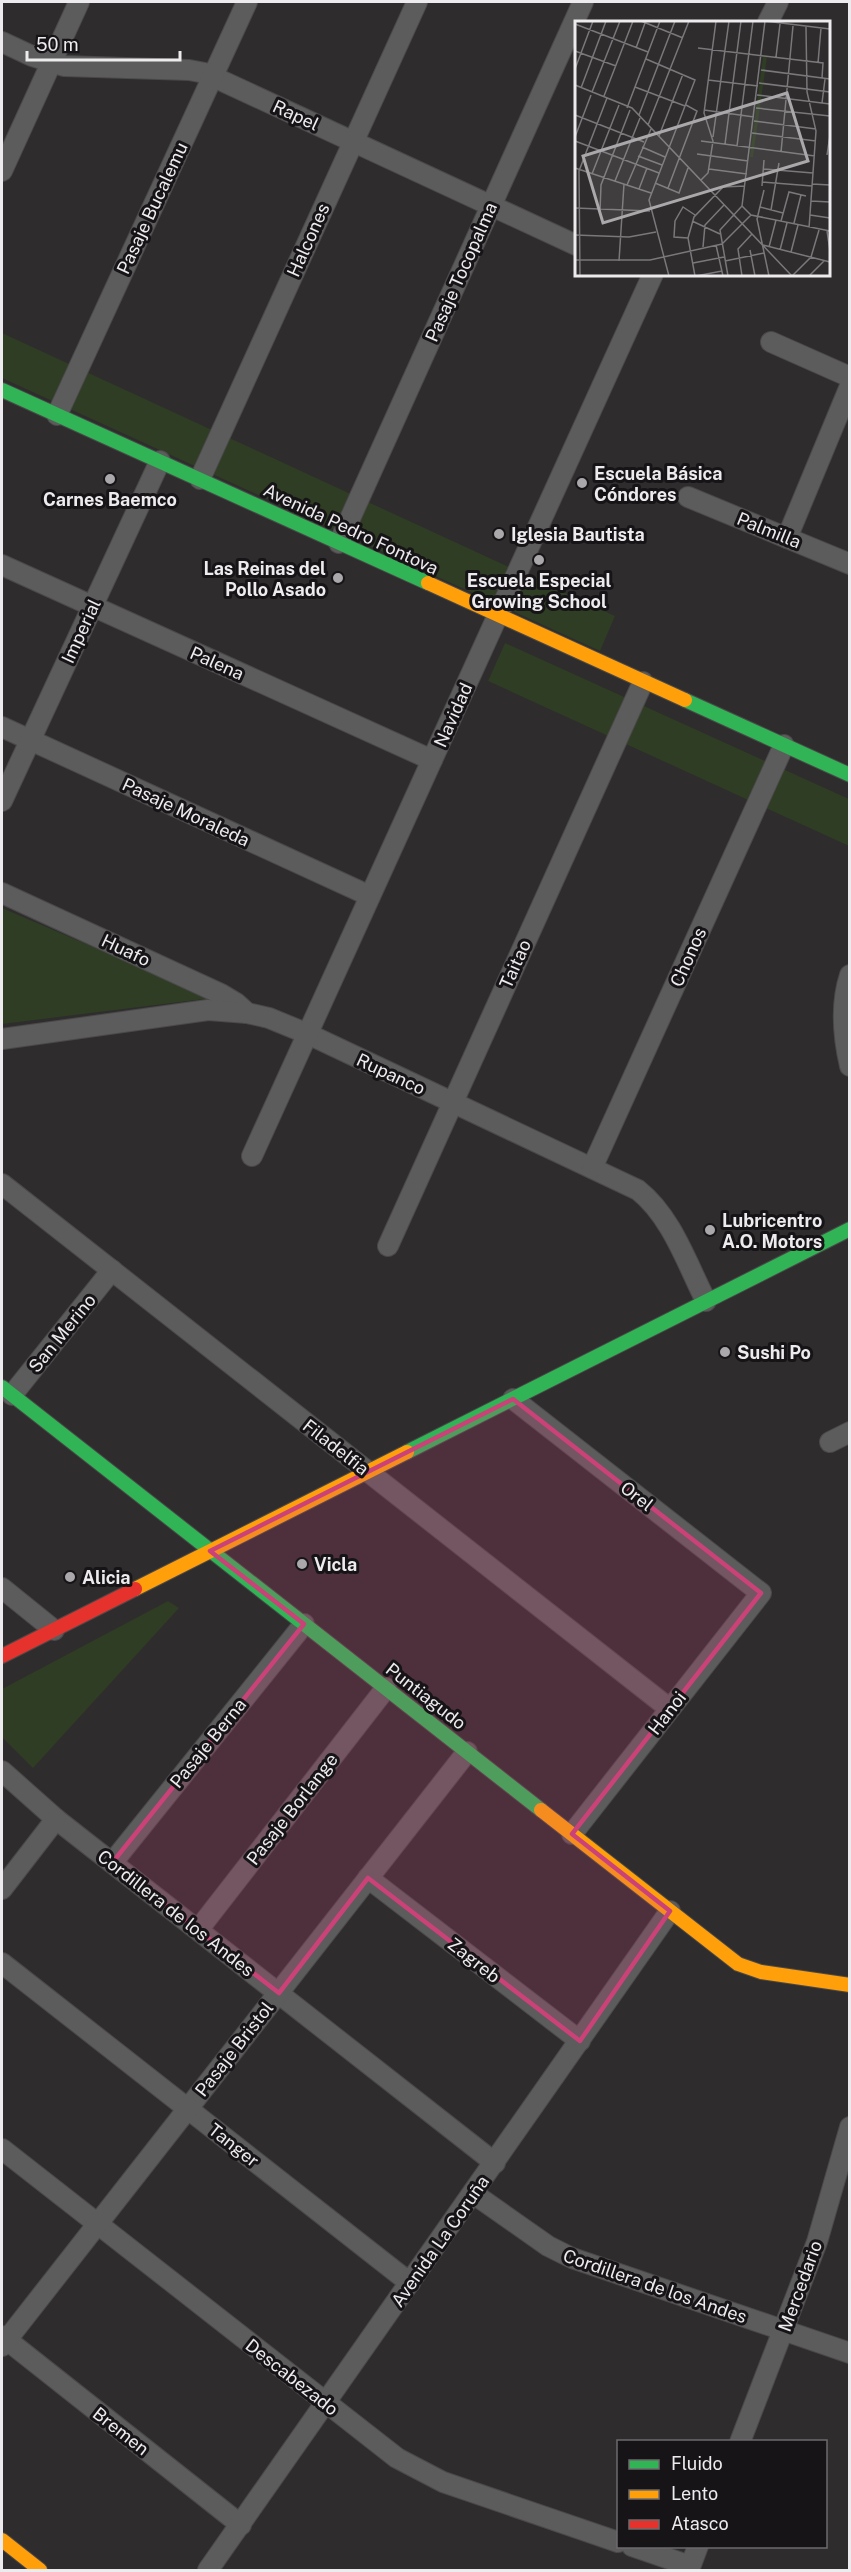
<svg xmlns="http://www.w3.org/2000/svg" width="851" height="2572" font-family="'Public Sans',sans-serif">
	<style>
		.green { fill: #2e3d23 }
		.lines { fill: none; stroke-linecap: round; stroke-linejoin: round }
		.street-casing { stroke: #4a4849; stroke-width: 22 }
		.fast-casing { stroke: #4a4849; stroke-width: 16 }
		.slow-casing { stroke: #4a4849; stroke-width: 16 }
		.jam-casing { stroke: #4a4849; stroke-width: 16 }
		.street { stroke: #5d5c5d; stroke-width: 20 }
		.fast { stroke: #30b455; stroke-width: 14 }
		.slow { stroke: #ff9f0a; stroke-width: 14 }
		.jam { stroke: #e5322d; stroke-width: 14 }
		.marked { fill: #cb4278; fill-opacity: 0.2; stroke: #cb4278; stroke-width: 4.5; stroke-linejoin: round }
		.poi-dot { fill: #aaa8aa; stroke: #161416; stroke-width: 2 }
		.labels { text-anchor: middle; dominant-baseline: central; stroke-width: 6; stroke-linejoin: round; paint-order: stroke }
		.street-label { font-size: 18px; fill: #edebed; stroke: #161416 }
		.poi-label { font-size: 18px; font-weight: bold; fill: #edebed; stroke: #161416; text-anchor: start }
		.inset-road { fill: none; stroke: #7a787a; stroke-width: 1.5 }
		.view { fill: #aaa8aa; fill-opacity: 0.15; stroke: #aaa8aa; stroke-width: 3 }
		.inset-edge { fill: none; stroke: #edebed; stroke-width: 3 }
	</style>
	<rect width="100%" height="100%" fill="#2e2c2d"/>
	<g class="green">
		<polygon points="2,333 615,616 600,651 2,378"/>
		<polygon points="505,643 849,799 849,846 488,681"/>
		<polygon points="2,908 212,998 2,1024"/>
		<polygon points="168,1601 179,1608 33,1768 2,1737 2,1689"/>
	</g>
	<g class="lines">
		<defs>
			<g id="street">
				<polyline points="768,22 778,2"/>
				<polyline points="2,42 32,56 64,66 189,70 205,73 576,245"/>
				<polyline points="2,171 79,2"/>
				<polyline points="771,342 850,377"/>
				<polyline points="57,415 247,2"/>
				<polyline points="200,479 417,2"/>
				<polyline points="688,497 850,564"/>
				<polyline points="787,538 850,386"/>
				<polyline points="339,543 583,2"/>
				<polyline points="2,565 432,760"/>
				<polyline points="2,727 370,896"/>
				<polyline points="2,801 160,461"/>
				<polyline points="2,893 221,994 236,1003 247,1013"/>
				<path d="M850,975C840,1005 843,1036 850,1066"/>
				<path d="M2,1039L208,1010L247,1013L269,1018L308,1034L638,1190C672,1217 687,1264 706,1301"/>
				<polyline points="252,1156 653,274"/>
				<polyline points="592,1168 784,745"/>
				<polyline points="2,1184 670,1709"/>
				<polyline points="388,1246 643,682"/>
				<polyline points="12,1395 112,1270"/>
				<polyline points="513,1399 761,1593 572,1834"/>
				<polyline points="830,1442 850,1432"/>
				<polyline points="2,1588 54,1630"/>
				<polyline points="2,1771 56,1819 495,2163"/>
				<polyline points="112,1863 304,1624"/>
				<polyline points="368,1878 580,2041"/>
				<polyline points="2,1889 56,1819"/>
				<polyline points="198,1930 386,1688"/>
				<polyline points="2,1963 410,2283"/>
				<polyline points="2,2149 397,2458 443,2482 618,2542"/>
				<polyline points="474,2194 548,2246 572,2258 850,2353"/>
				<polyline points="2,2336 241,2525"/>
				<polyline points="2,2346 467,1752"/>
				<polyline points="740,2442 817,2242 850,2127"/>
				<polyline points="632,2546 690,2566"/>
				<polyline points="208,2570 670,1911"/>
				<polyline points="689,2570 698,2546"/>
			</g>
			<g id="fast">
				<polyline points="2,390 428,583"/>
				<polyline points="685,700 850,775"/>
				<polyline points="2,1387 541,1810"/>
				<polyline points="407,1452 850,1229"/>
			</g>
			<g id="slow">
				<polyline points="428,583 685,700"/>
				<polyline points="135,1589 407,1452"/>
				<polyline points="541,1810 738,1964 761,1972 850,1985"/>
				<polyline points="2,2540 40,2570"/>
			</g>
			<polyline id="jam" points="2,1656 135,1589"/>
		</defs>
		<use href="#street" class="street-casing"/>
		<use href="#fast" class="fast-casing"/>
		<use href="#slow" class="slow-casing"/>
		<use href="#jam" class="jam-casing"/>
		<use href="#street" class="street"/>
		<use href="#fast" class="fast"/>
		<use href="#slow" class="slow"/>
		<use href="#jam" class="jam"/>
	</g>
	<path class="marked" d="M513,1399L761,1593L572,1834L670,1911L580,2041L368,1878L279,1993L112,1863L304,1624L210,1551Z"/>
	<g class="poi-dot">
		<circle cx="110" cy="479" r="6"/>
		<circle cx="582" cy="483" r="6"/>
		<circle cx="499" cy="534" r="6"/>
		<circle cx="539" cy="560" r="6"/>
		<circle cx="338" cy="578" r="6"/>
		<circle cx="710" cy="1230" r="6"/>
		<circle cx="725" cy="1352" r="6"/>
		<circle cx="302" cy="1564" r="6"/>
		<circle cx="70" cy="1577" r="6"/>
	</g>
	<g class="labels">
		<g class="street-label">
			<text transform="translate(296 115) rotate(25)">Rapel</text>
			<text transform="translate(152 208) rotate(-65)">Pasaje Bucalemu</text>
			<text transform="translate(308 240) rotate(-66)">Halcones</text>
			<text transform="translate(461 272) rotate(-66)">Pasaje Tocopalma</text>
			<text transform="translate(351 529) rotate(25)">Avenida Pedro Fontova</text>
			<text transform="translate(769 530) rotate(22)">Palmilla</text>
			<text transform="translate(81 631) rotate(-65)">Imperial</text>
			<text transform="translate(217 663) rotate(24)">Palena</text>
			<text transform="translate(453 715) rotate(-66)">Navidad</text>
			<text transform="translate(186 812) rotate(25)">Pasaje Moraleda</text>
			<text transform="translate(126 950) rotate(25)">Huafo</text>
			<text transform="translate(688 957) rotate(-66)">Chonos</text>
			<text transform="translate(515 964) rotate(-66)">Taitao</text>
			<text transform="translate(391 1074) rotate(25)">Rupanco</text>
			<text transform="translate(62 1333) rotate(-51)">San Merino</text>
			<text transform="translate(336 1447) rotate(38)">Filadelfia</text>
			<text transform="translate(637 1496) rotate(38)">Orel</text>
			<text transform="translate(426 1696) rotate(38)">Puntiagudo</text>
			<text transform="translate(667 1713) rotate(-52)">Hanoi</text>
			<text transform="translate(208 1743) rotate(-51)">Pasaje Berna</text>
			<text transform="translate(292 1809) rotate(-52)">Pasaje Borlange</text>
			<text transform="translate(176 1913) rotate(38)">Cordillera de los Andes</text>
			<text transform="translate(474 1960) rotate(38)">Zagreb</text>
			<text transform="translate(234 2049) rotate(-52)">Pasaje Bristol</text>
			<text transform="translate(234 2145) rotate(38)">Tanger</text>
			<text transform="translate(440 2241) rotate(-55)">Avenida La Coruña</text>
			<text transform="translate(655 2286) rotate(19)">Cordillera de los Andes</text>
			<text transform="translate(800 2286) rotate(-70)">Mercedario</text>
			<text transform="translate(292 2377) rotate(38)">Descabezado</text>
			<text transform="translate(121 2431) rotate(38)">Bremen</text>
		</g>
		<g class="poi-label">
			<text x="594" y="473">Escuela Básica<tspan x="594" dy="21">Cóndores</tspan></text>
			<text x="110" y="499" text-anchor="middle">Carnes Baemco</text>
			<text x="511" y="534">Iglesia Bautista</text>
			<text x="326" y="568" text-anchor="end">Las Reinas del<tspan x="326" dy="21">Pollo Asado</tspan></text>
			<text x="539" y="580" text-anchor="middle">Escuela Especial<tspan x="539" dy="21">Growing School</tspan></text>
			<text x="722" y="1220">Lubricentro<tspan x="722" dy="21">A.O. Motors</tspan></text>
			<text x="737" y="1352">Sushi Po</text>
			<text x="314" y="1564">Vicla</text>
			<text x="82" y="1577">Alicia</text>
		</g>
	</g>
	<g transform="translate(575 21)">
		<rect width="255" height="255" fill="#2e2c2d"/>
		<path d="M188,36H192L178,136H175Z" fill="#2e3d23"/>
		<path class="inset-road" d="M66,0L108,17M190,0L255,8M0,3L73,31M231,6L232,71L241,110L234,207M61,27L70,2M123,27L248,42L247,57M0,30L41,45M201,36L205,3M71,38L120,59L74,179L94,255M243,42L246,7M0,48L18,0M186,49L255,58M133,59L183,65M184,62L255,71M0,64L57,87L217,255M60,66L110,85M6,67L31,0M17,71L45,0M182,74L255,83M29,75L58,0M247,82L250,58M52,87L85,0M181,87L255,95M129,89L179,96M0,94L69,121M64,94L100,0M179,100L241,108M73,104L114,0M177,112L241,120M84,115L108,53M0,116L16,74M138,116L154,0M0,120L84,152M126,120L240,135M150,123L166,0M162,125L178,0M67,126L90,136M206,131L218,5M122,133L173,140M252,134L255,114M63,135L87,144M0,147L76,172M134,148L172,153M189,148L238,152M17,153L44,84M126,159L133,152L138,120L129,92L141,0M40,160L65,97M187,161L237,165M80,162L104,172L113,147M237,163L255,164M52,164L76,108M187,165L189,139M93,167L122,90L111,84M64,168L72,147M189,169L182,198L194,255M236,180L255,181M167,185L176,194L255,210M185,186L208,192M0,187L75,190M196,189L204,142M25,190L26,164L55,89M235,194L255,197M117,200L145,213M206,200L214,171L231,175M219,202L226,174M252,210L255,230M0,214L54,216L81,211M113,217L99,216L100,200L108,186L120,194M147,223L176,194M141,224L148,255M188,224L255,241M128,226L130,204L149,184M194,226L201,199M175,229L180,255M205,229L212,202M216,231L223,204M0,239H75L147,223M44,240L49,163M150,240L189,232M118,242L149,236M5,255L4,150L32,77M120,255L113,217L119,196L148,166L170,165M121,255L147,250M153,255L145,209L167,185L190,0M167,255L163,228L177,213M217,255L236,236L244,209M234,255L249,240"/>
		<path class="view" d="M212,72L233,140L28,202L8,135Z"/>
		<rect width="255" height="255" class="inset-edge"/>
	</g>
	<rect width="851" height="2572" fill="none" stroke="#edebed" stroke-width="6"/>
	<rect x="617" y="2440" width="210" height="108" fill="#161416" stroke="#6c6a6c" stroke-width="1.5"/>
	<rect x="629" y="2460" width="30" height="9" fill="#30b455" stroke="#6c6a6c" stroke-width="1.5"/>
	<text x="671" y="2470" font-size="18" fill="#edebed">Fluido</text>
	<rect x="629" y="2490" width="30" height="9" fill="#ff9f0a" stroke="#6c6a6c" stroke-width="1.5"/>
	<text x="671" y="2500" font-size="18" fill="#edebed">Lento</text>
	<rect x="629" y="2520" width="30" height="9" fill="#e5322d" stroke="#6c6a6c" stroke-width="1.5"/>
	<text x="671" y="2530" font-size="18" fill="#edebed">Atasco</text>
	<path d="M27 51v9h153v-9" fill="none" stroke="#edebed" stroke-width="3"/>
	<text x="36" y="51" font-size="18" fill="#edebed" stroke="#161416" stroke-width="4.5" paint-order="stroke">50 m</text>
</svg>
